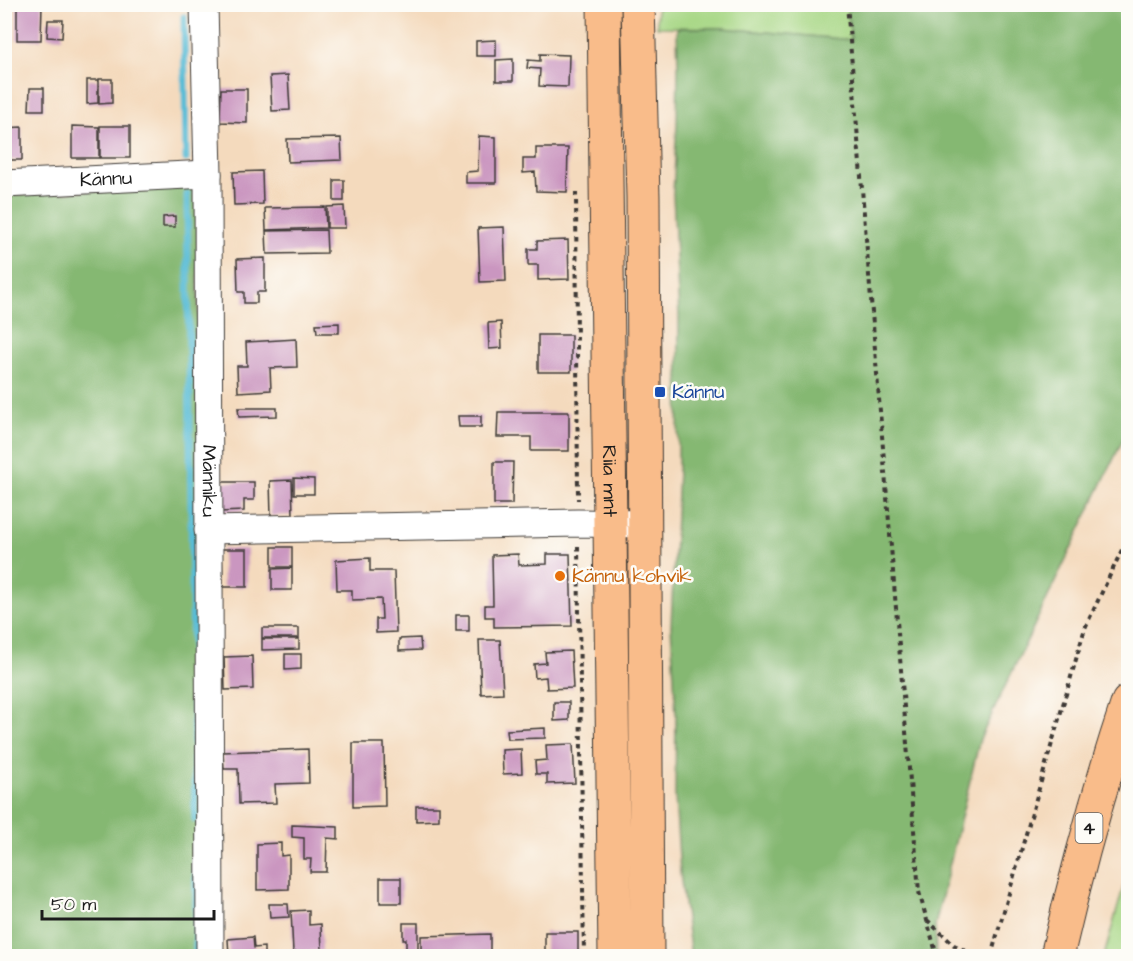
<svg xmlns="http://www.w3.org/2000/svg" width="1133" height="961" font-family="'Architects Daughter',sans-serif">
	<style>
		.green { fill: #a7d785; stroke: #627a50; stroke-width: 1.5 }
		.forest { fill: #85b872; stroke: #506a47; stroke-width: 1.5 }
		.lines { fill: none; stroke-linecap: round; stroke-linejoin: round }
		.stream { stroke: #58bcd6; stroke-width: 7 }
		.building { fill: #ca96c0 }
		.minor-casing { stroke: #3c3834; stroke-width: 29 }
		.major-casing { stroke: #3c3834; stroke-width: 35 }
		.highway-casing { stroke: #3c3834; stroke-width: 35 }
		.path { stroke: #3c3834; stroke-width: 4; stroke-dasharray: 4.5 4.5; stroke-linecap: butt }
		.minor { stroke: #fff; stroke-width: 27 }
		.major { stroke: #f9bc8a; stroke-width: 33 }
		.highway { stroke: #f9bc8a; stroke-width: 33 }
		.transit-dot { fill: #1a4fb4; stroke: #fdfcf7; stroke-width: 2 }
		.food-dot { fill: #e8710a; stroke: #fdfcf7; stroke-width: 2 }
		.labels { text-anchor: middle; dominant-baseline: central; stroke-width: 5; stroke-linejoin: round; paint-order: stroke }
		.shield { fill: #fdfcf7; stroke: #605f5e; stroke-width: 1.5 }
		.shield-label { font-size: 18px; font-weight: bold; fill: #1c1c1c }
		.street-label { font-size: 20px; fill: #1c1c1c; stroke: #fdfcf7 }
		.transit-label { font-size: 20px; fill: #164399; stroke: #fdfcf7; text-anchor: start }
		.food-label { font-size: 20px; fill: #c56008; stroke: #fdfcf7; text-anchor: start }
	</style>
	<rect width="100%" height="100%" fill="#fdfcf7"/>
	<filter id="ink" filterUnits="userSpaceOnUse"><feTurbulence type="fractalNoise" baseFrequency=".0167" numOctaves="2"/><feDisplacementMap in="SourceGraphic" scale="12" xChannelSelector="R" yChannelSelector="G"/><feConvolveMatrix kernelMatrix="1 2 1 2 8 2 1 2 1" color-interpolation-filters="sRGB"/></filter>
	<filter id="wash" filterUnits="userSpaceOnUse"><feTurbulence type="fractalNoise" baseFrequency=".008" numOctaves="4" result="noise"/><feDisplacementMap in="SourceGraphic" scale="24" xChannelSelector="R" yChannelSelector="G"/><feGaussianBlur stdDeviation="1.35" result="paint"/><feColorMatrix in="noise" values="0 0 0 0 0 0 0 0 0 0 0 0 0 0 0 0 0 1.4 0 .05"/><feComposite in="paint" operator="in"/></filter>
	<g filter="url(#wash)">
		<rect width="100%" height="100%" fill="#f4dabd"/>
		<g class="green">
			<polygon points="657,5 847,5 851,40 723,28 657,27"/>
			<polygon points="1128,871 1128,956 1104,956"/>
		</g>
		<g class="forest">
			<polygon points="847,5 1128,5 1128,429 980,739 935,925 936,956 691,956 680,873 675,796 676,714 671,626 678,470 679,317 673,194 677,124 678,68 677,28 723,28 851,40"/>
			<polygon points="197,185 206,956 5,956 5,196"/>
		</g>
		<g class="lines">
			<g class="stream">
				<polyline points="184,17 186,159"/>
				<polyline points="187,195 195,819"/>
				<polyline points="196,860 196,956"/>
			</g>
		</g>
		<g id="blocks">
			<g class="building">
				<polygon points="17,4 42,4 41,40 17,40"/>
				<polygon points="216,4 261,4 261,6 216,8"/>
				<polygon points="48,20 63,20 62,38 47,37"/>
				<polygon points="496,40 496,56 476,56 476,41"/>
				<polygon points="540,54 569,55 568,87 539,86 540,69 527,68 528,60 540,61"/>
				<polygon points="513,59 513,81 496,81 496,60"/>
				<polygon points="288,75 290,110 272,111 270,76"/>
				<polygon points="99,79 112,79 112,103 99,104"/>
				<polygon points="87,80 98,80 98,103 87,104"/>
				<polygon points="30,88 44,88 44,110 29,110"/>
				<polygon points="221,89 247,89 247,123 220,122"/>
				<polygon points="72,126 99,127 99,158 72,158"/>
				<rect x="100" y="126" width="30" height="32"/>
				<polygon points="22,127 22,160 4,160 4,128"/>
				<polygon points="479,136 496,137 496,183 466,183 466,172 478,171"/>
				<polygon points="341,138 342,160 288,162 287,139"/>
				<polygon points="536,148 568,148 567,192 536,191 535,172 523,173 523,159 536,159"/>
				<polygon points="262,171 263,204 234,205 233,172"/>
				<rect x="334" y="180" width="10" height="21"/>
				<polygon points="344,206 345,228 327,228 327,207"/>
				<polygon points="325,207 326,228 266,230 265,208"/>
				<polygon points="175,216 175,227 163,227 163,217"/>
				<polygon points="504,227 506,281 480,282 478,228"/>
				<polygon points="326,230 327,253 267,254 266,231"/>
				<polygon points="568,240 569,279 538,280 538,265 528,265 528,249 537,249 537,241"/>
				<polygon points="265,258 265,292 257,292 257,303 244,303 244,292 238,292 237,259"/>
				<polygon points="501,322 502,348 489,349 488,323"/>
				<polygon points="339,323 339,333 317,333 316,324"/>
				<rect x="538" y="335" width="33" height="37"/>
				<polygon points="296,339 297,367 270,368 271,390 238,392 237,366 247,366 246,342"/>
				<polygon points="238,408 277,408 277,416 239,417"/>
				<polygon points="498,412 569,412 569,451 531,451 531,437 497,437"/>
				<polygon points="458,416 481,416 481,427 459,427"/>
				<polygon points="494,462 513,462 512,504 494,504"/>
				<polygon points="294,478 314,479 314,494 294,494"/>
				<polygon points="292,480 293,515 271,516 270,481"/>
				<polygon points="218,482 254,482 254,500 244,500 244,511 219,512"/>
				<rect x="272" y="547" width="20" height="20"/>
				<polygon points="222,549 247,549 247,587 223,587"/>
				<polygon points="518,554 519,565 547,564 547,554 570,554 572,626 494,627 494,617 485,617 485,605 493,605 492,555"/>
				<polygon points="370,558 370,571 394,571 396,632 376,633 376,619 382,619 381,599 352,600 352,590 337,590 336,560"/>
				<polygon points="292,568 292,590 272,590 272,569"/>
				<rect x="456" y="615" width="13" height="16"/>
				<rect x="262" y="628" width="37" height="10"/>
				<polygon points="420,638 421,650 399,651 399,639"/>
				<polygon points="262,639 299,639 299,649 262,650"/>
				<polygon points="479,640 500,640 503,693 481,694"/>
				<polygon points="571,651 573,688 547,689 546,677 535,678 534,664 546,663 545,652"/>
				<polygon points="285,654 301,654 301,669 285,670"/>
				<polygon points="252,656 253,689 225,690 224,657"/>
				<polygon points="554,702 569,702 569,720 554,721"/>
				<polygon points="545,728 545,738 508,739 507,730"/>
				<polygon points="353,743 384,743 385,806 353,807"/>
				<polygon points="573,744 575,783 547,784 547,774 536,774 535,761 547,760 546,745"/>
				<polygon points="308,749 309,783 275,784 276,803 239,804 238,769 224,769 223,752"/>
				<polygon points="521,749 522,773 503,774 502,750"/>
				<polygon points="416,806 439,806 439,820 416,821"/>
				<polygon points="292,825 338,827 338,839 327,838 326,872 310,872 311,859 304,859 304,838 292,837"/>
				<polygon points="281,843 281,856 289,855 289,889 257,890 257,844"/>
				<rect x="380" y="878" width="21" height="25"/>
				<polygon points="269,904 288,904 289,917 270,918"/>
				<polygon points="309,910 309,925 321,924 322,951 293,952 291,911"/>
				<polygon points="403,923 418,923 418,956 406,956 406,939 403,939"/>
				<rect x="545" y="932" width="33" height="24"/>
				<polygon points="490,934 490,956 421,956 421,936"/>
				<polygon points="253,937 254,948 264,947 264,956 229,956 228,939"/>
			</g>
		</g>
	</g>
	<g filter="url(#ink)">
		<use href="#blocks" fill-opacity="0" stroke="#3c3834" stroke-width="1.5"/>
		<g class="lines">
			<defs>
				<g id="minor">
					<path id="s1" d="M204,4L208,174L210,956"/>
					<path id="s2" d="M4,184L208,174"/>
					<polyline points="208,530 578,523 644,524"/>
				</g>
				<g id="major">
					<path id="s3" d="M604,4L615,956"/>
					<polyline points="638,4 643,197 647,956"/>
				</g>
				<path id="highway" d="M1057,956C1077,870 1100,786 1128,702"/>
			</defs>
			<use href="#minor" class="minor-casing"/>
			<use href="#major" class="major-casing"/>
			<use href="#highway" class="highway-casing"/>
			<g class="path">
				<polyline points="847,4 919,892 937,956"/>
				<polyline points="576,192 578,500"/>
				<polyline points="578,546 584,956"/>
				<polyline points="927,920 954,945 977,956"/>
				<polyline points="991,956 1085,628 1128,537"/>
			</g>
			<use href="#minor" class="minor"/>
			<use href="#major" class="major"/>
			<use href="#highway" class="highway"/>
		</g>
	</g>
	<rect class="transit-dot" x="654" y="386" width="12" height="12" rx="3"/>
	<circle class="food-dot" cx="560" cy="576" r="6"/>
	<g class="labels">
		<rect class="shield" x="1075.5" y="813" width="27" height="30" rx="4.5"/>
		<g class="shield-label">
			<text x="1089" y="828">4</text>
		</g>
		<g class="street-label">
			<text stroke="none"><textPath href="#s2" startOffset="102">Kännu</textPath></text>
			<text stroke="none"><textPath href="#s1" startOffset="477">Männiku</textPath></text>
			<text stroke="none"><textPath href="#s3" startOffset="477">Riia mnt</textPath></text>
		</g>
		<g class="transit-label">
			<text x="672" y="392">Kännu</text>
		</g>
		<g class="food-label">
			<text x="572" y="576">Kännu kohvik</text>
		</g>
	</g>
	<rect width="1133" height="961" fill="none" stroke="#fdfcf7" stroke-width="24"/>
	<path d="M42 910v9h172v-9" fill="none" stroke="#1c1c1c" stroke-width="3"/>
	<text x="51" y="910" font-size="18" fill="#1c1c1c" stroke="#fdfcf7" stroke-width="4.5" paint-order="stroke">50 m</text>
</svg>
